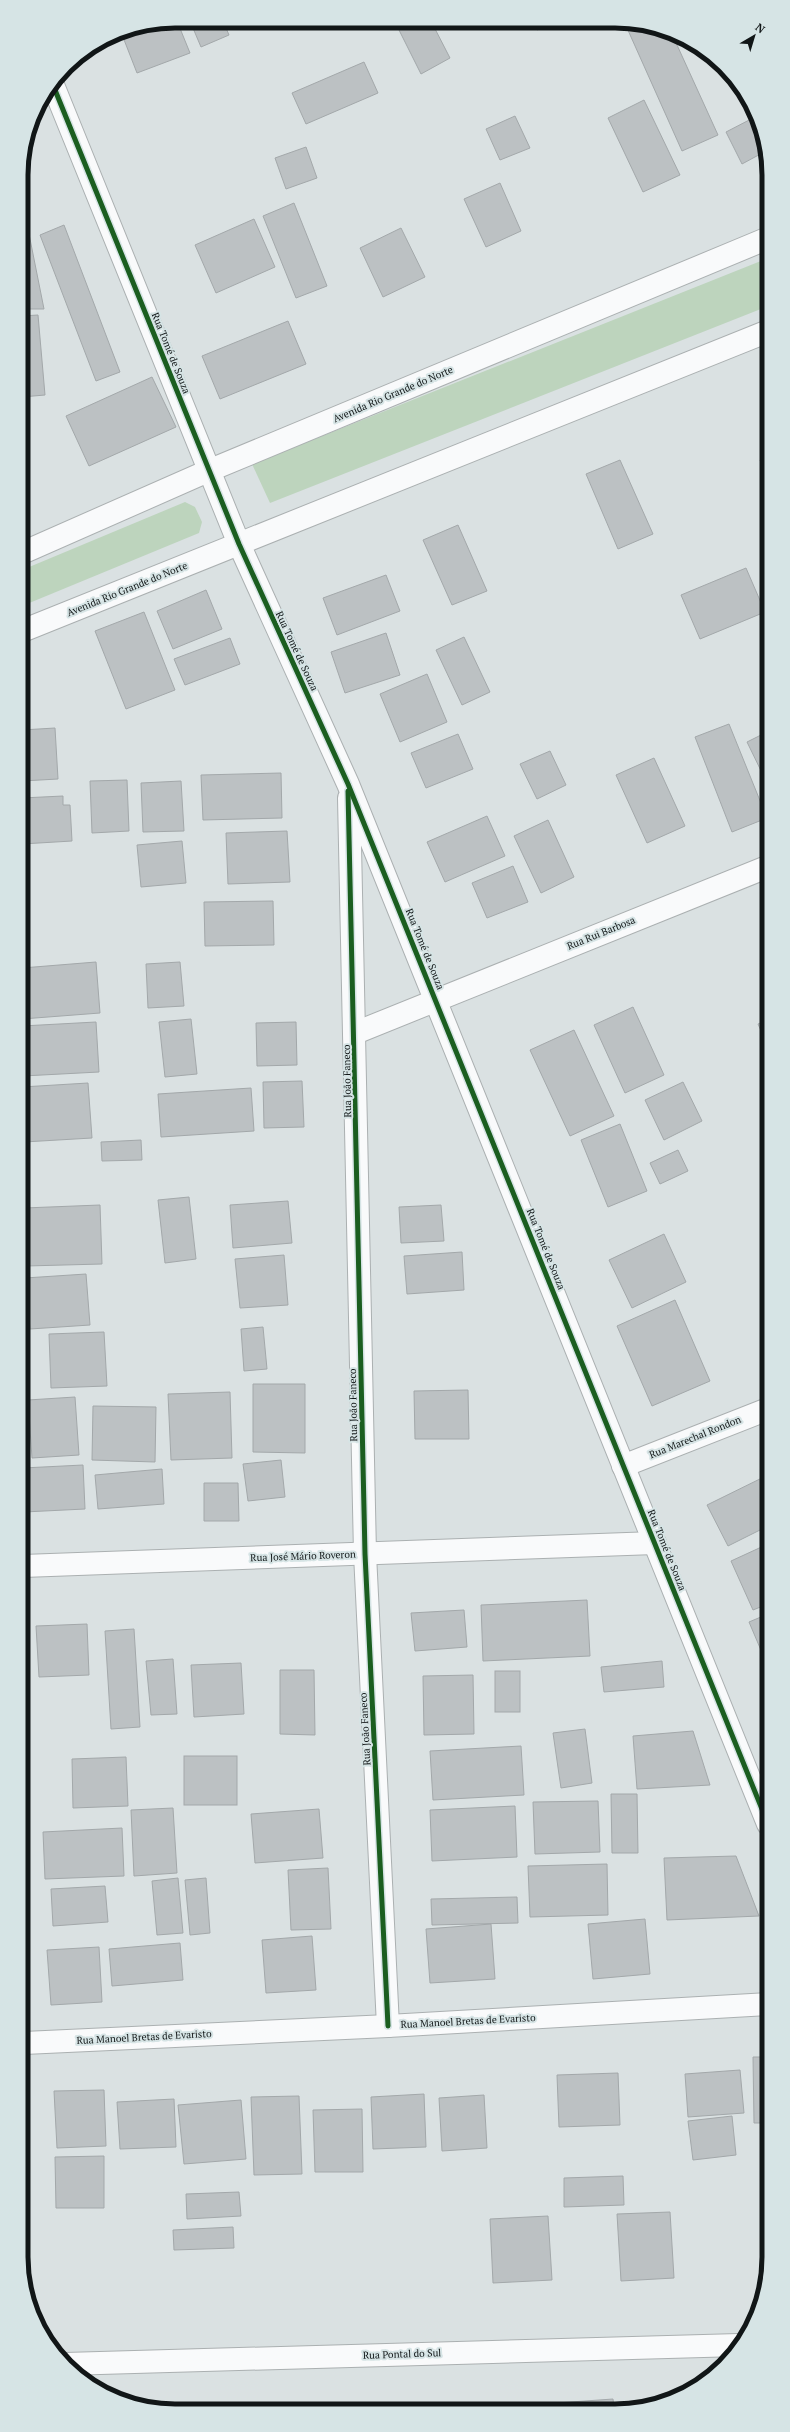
<svg xmlns="http://www.w3.org/2000/svg" width="790" height="2432" font-family="'PT Serif',serif">
	<style>
		.green { fill: #bdd4bd }
		.building { fill: #bcc1c3; stroke: #a3a8aa }
		.lines { fill: none; stroke-linecap: round; stroke-linejoin: round }
		.minor-casing { stroke: #abb0b1; stroke-width: 24 }
		.minor { stroke: #f9fafb; stroke-width: 22 }
		.cycleway-casing { stroke: #d6e4e5; stroke-width: 8 }
		.cycleway { stroke: #1b5e20; stroke-width: 5 }
		.labels { text-anchor: middle; dominant-baseline: central; stroke-width: 4; stroke-linejoin: round; paint-order: stroke }
		.street-label { font-size: 10px; fill: #111617; stroke: #d6e4e5 }
		.rim { fill: none; stroke: #111617; stroke-width: 5 }
	</style>
	<rect width="100%" height="100%" fill="#dae1e2"/>
	<g class="green">
		<polygon points="766,259 766,307 270,503 252,464"/>
		<polygon points="185,502 195,507 202,522 199,533 22,606 22,570"/>
	</g>
	<g class="building">
		<polygon points="177,21 190,53 137,73 121,32"/>
		<polygon points="190,21 223,21 229,35 201,47"/>
		<polygon points="395,22 432,23 450,58 421,74"/>
		<polygon points="534,23 550,23 537,30"/>
		<polygon points="636,24 645,24 672,34 718,135 682,151 627,28"/>
		<polygon points="364,62 378,93 306,124 292,93"/>
		<polygon points="644,100 680,175 643,192 608,118"/>
		<polygon points="515,116 530,148 500,160 486,129"/>
		<polygon points="755,117 766,145 766,151 742,164 726,132"/>
		<polygon points="306,147 317,178 286,189 275,158"/>
		<polygon points="500,183 521,231 486,247 464,199"/>
		<polygon points="294,203 327,286 296,298 263,216"/>
		<polygon points="254,219 275,267 216,293 195,245"/>
		<polygon points="64,225 120,372 96,381 40,235"/>
		<polygon points="401,228 425,277 383,297 360,248"/>
		<polygon points="21,234 29,234 44,309 22,309"/>
		<polygon points="38,315 45,395 22,397 22,316"/>
		<polygon points="288,321 306,364 220,399 202,356"/>
		<polygon points="152,377 176,427 89,466 66,416"/>
		<polygon points="766,457 766,477 760,460"/>
		<polygon points="620,460 653,534 618,549 586,474"/>
		<polygon points="458,525 487,591 452,605 423,540"/>
		<polygon points="746,568 765,612 700,639 681,595"/>
		<polygon points="386,575 400,611 337,635 323,598"/>
		<polygon points="206,590 222,629 173,649 157,611"/>
		<polygon points="144,612 175,690 126,709 95,631"/>
		<polygon points="386,633 400,675 345,693 331,652"/>
		<polygon points="464,637 490,692 462,705 436,650"/>
		<polygon points="230,638 240,664 185,685 174,659"/>
		<polygon points="427,674 447,722 400,742 380,694"/>
		<polygon points="729,724 767,818 732,832 695,737"/>
		<polygon points="55,728 58,779 22,781 22,730"/>
		<polygon points="767,732 767,783 747,742"/>
		<polygon points="458,734 473,769 426,788 411,753"/>
		<polygon points="550,751 566,785 537,799 520,764"/>
		<polygon points="654,758 685,826 647,843 616,775"/>
		<polygon points="281,773 282,818 203,820 201,775"/>
		<polygon points="127,780 129,831 92,833 90,781"/>
		<polygon points="181,781 184,831 143,832 141,783"/>
		<polygon points="63,796 63,805 70,805 72,841 22,844 22,798"/>
		<polygon points="487,816 505,856 445,882 427,842"/>
		<polygon points="548,820 574,877 541,893 514,836"/>
		<polygon points="287,831 290,882 228,884 226,833"/>
		<polygon points="182,841 186,883 141,887 137,845"/>
		<polygon points="513,866 528,902 487,918 472,883"/>
		<polygon points="273,901 274,945 205,946 204,902"/>
		<polygon points="96,962 100,1013 22,1019 22,968"/>
		<polygon points="180,962 184,1006 148,1008 146,964"/>
		<polygon points="633,1007 664,1075 625,1093 594,1025"/>
		<polygon points="191,1019 197,1074 165,1077 159,1022"/>
		<polygon points="767,1020 767,1044 758,1024"/>
		<polygon points="96,1022 99,1072 23,1076 22,1026"/>
		<polygon points="296,1022 297,1065 257,1066 256,1023"/>
		<polygon points="574,1030 614,1116 570,1136 530,1050"/>
		<polygon points="302,1081 304,1127 264,1128 263,1082"/>
		<polygon points="683,1082 702,1121 664,1140 645,1100"/>
		<polygon points="88,1083 92,1138 24,1142 22,1087"/>
		<polygon points="251,1088 254,1131 161,1137 158,1094"/>
		<polygon points="620,1124 647,1191 608,1207 581,1140"/>
		<polygon points="141,1140 142,1160 102,1161 101,1142"/>
		<polygon points="678,1150 688,1171 660,1184 650,1163"/>
		<polygon points="767,1157 767,1172 762,1159"/>
		<polygon points="189,1197 196,1259 165,1263 158,1200"/>
		<polygon points="288,1201 292,1243 233,1248 230,1205"/>
		<polygon points="100,1205 102,1264 26,1266 24,1208"/>
		<polygon points="441,1205 444,1241 401,1243 399,1207"/>
		<polygon points="664,1234 686,1282 632,1308 609,1260"/>
		<polygon points="462,1252 464,1290 407,1294 404,1256"/>
		<polygon points="284,1255 288,1305 240,1308 235,1259"/>
		<polygon points="86,1274 90,1325 30,1329 25,1278"/>
		<polygon points="675,1300 710,1381 652,1406 617,1326"/>
		<polygon points="263,1327 267,1369 244,1371 241,1329"/>
		<polygon points="104,1332 107,1386 51,1388 49,1334"/>
		<polygon points="253,1384 305,1384 305,1453 253,1452"/>
		<polygon points="468,1390 469,1439 415,1439 414,1391"/>
		<polygon points="230,1392 232,1458 171,1460 168,1394"/>
		<polygon points="75,1397 79,1455 32,1458 28,1400"/>
		<polygon points="93,1406 156,1407 155,1462 92,1460"/>
		<polygon points="281,1460 285,1497 248,1501 243,1464"/>
		<polygon points="83,1465 85,1509 24,1512 23,1468"/>
		<polygon points="162,1469 164,1504 98,1509 95,1475"/>
		<polygon points="768,1475 768,1526 728,1546 707,1505"/>
		<polygon points="204,1483 238,1483 239,1521 204,1521"/>
		<polygon points="768,1544 768,1604 753,1610 731,1561"/>
		<polygon points="587,1600 590,1656 483,1661 481,1605"/>
		<polygon points="464,1610 467,1647 415,1651 411,1613"/>
		<polygon points="768,1614 768,1661 766,1662 749,1622"/>
		<polygon points="87,1624 89,1675 39,1677 36,1626"/>
		<polygon points="134,1629 140,1727 111,1729 105,1631"/>
		<polygon points="173,1659 177,1714 151,1715 146,1661"/>
		<polygon points="662,1661 664,1687 604,1692 601,1667"/>
		<polygon points="241,1663 244,1714 194,1717 191,1665"/>
		<polygon points="280,1670 314,1670 315,1735 280,1734"/>
		<rect x="495" y="1671" width="25" height="41"/>
		<polygon points="473,1675 474,1734 424,1735 423,1676"/>
		<polygon points="585,1729 592,1783 561,1788 553,1733"/>
		<polygon points="693,1731 710,1785 637,1789 633,1736"/>
		<polygon points="521,1746 524,1795 433,1800 430,1751"/>
		<rect x="184" y="1756" width="53" height="49"/>
		<polygon points="126,1757 128,1806 73,1808 72,1759"/>
		<polygon points="611,1794 637,1794 638,1853 612,1853"/>
		<polygon points="598,1801 600,1852 535,1854 533,1802"/>
		<polygon points="515,1806 517,1857 432,1861 430,1810"/>
		<polygon points="173,1808 177,1873 134,1876 131,1810"/>
		<polygon points="319,1809 323,1858 255,1863 251,1814"/>
		<polygon points="122,1828 124,1876 45,1879 43,1832"/>
		<polygon points="736,1856 759,1916 667,1920 664,1858"/>
		<polygon points="607,1864 608,1915 530,1917 528,1866"/>
		<polygon points="328,1868 331,1929 291,1930 288,1870"/>
		<polygon points="178,1878 183,1933 157,1935 152,1881"/>
		<polygon points="206,1878 210,1933 190,1935 185,1880"/>
		<polygon points="105,1886 108,1922 53,1926 51,1889"/>
		<polygon points="517,1897 518,1923 432,1925 431,1899"/>
		<polygon points="645,1919 650,1974 593,1979 588,1924"/>
		<polygon points="491,1924 495,1979 430,1983 426,1929"/>
		<polygon points="312,1936 316,1990 266,1993 262,1940"/>
		<polygon points="180,1943 183,1980 112,1986 109,1949"/>
		<polygon points="99,1947 102,2002 51,2005 47,1950"/>
		<polygon points="753,2057 768,2057 769,2123 754,2123"/>
		<polygon points="740,2070 744,2113 688,2117 685,2074"/>
		<polygon points="618,2073 620,2125 559,2127 557,2075"/>
		<polygon points="104,2090 106,2146 57,2148 54,2091"/>
		<polygon points="424,2094 426,2147 373,2149 371,2097"/>
		<polygon points="484,2095 487,2148 442,2151 439,2098"/>
		<polygon points="299,2096 302,2174 254,2175 251,2097"/>
		<polygon points="174,2099 176,2147 120,2149 117,2102"/>
		<polygon points="241,2100 246,2159 184,2164 178,2105"/>
		<polygon points="362,2109 363,2172 315,2172 313,2110"/>
		<polygon points="732,2116 736,2155 693,2160 688,2121"/>
		<polygon points="104,2156 104,2208 56,2208 55,2157"/>
		<polygon points="623,2176 624,2205 564,2207 564,2178"/>
		<polygon points="239,2192 241,2216 187,2219 186,2194"/>
		<polygon points="670,2212 674,2278 621,2281 617,2214"/>
		<polygon points="548,2216 552,2280 493,2283 490,2219"/>
		<polygon points="233,2227 234,2248 174,2250 173,2230"/>
		<polygon points="613,2399 614,2408 558,2408 557,2403"/>
		<polygon points="550,2403 551,2408 498,2408 498,2404"/>
	</g>
	<g class="lines">
		<defs>
			<g id="minor">
				<polyline points="53,85 239,544 348,784 768,1824"/>
				<polyline points="22,553 208,471 766,239"/>
				<polyline points="22,631 766,332"/>
				<polyline points="349,798 365,1554 388,2026"/>
				<polyline points="355,1033 767,867"/>
				<polyline points="623,1466 768,1409"/>
				<polyline points="23,1566 655,1543"/>
				<polyline points="24,2043 388,2026 768,2004"/>
				<polyline points="65,2364 739,2345"/>
			</g>
		</defs>
		<use href="#minor" class="minor-casing"/>
		<use href="#minor" class="minor"/>
		<defs>
			<g id="cycleway">
				<polyline points="53,85 239,544 348,784 768,1824"/>
				<polyline points="348,791 365,1554 388,2026"/>
			</g>
		</defs>
		<use href="#cycleway" class="cycleway-casing"/>
		<use href="#cycleway" class="cycleway"/>
	</g>
	<g class="labels">
		<g class="street-label">
			<text transform="translate(171 353) rotate(68)">Rua Tomé de Souza</text>
			<text transform="translate(393 394) rotate(-23)">Avenida Rio Grande do Norte</text>
			<text transform="translate(127 589) rotate(-22)">Avenida Rio Grande do Norte</text>
			<text transform="translate(297 651) rotate(65)">Rua Tomé de Souza</text>
			<text transform="translate(601 933) rotate(-22)">Rua Rui Barbosa</text>
			<text transform="translate(425 949) rotate(68)">Rua Tomé de Souza</text>
			<text transform="translate(347 1081) rotate(-91)">Rua João Faneco</text>
			<text transform="translate(546 1249) rotate(68)">Rua Tomé de Souza</text>
			<text transform="translate(353 1405) rotate(-91)">Rua João Faneco</text>
			<text transform="translate(695 1437) rotate(-22)">Rua Marechal Rondon</text>
			<text transform="translate(667 1550) rotate(68)">Rua Tomé de Souza</text>
			<text transform="translate(303 1556) rotate(-2)">Rua José Mário Roveron</text>
			<text transform="translate(365 1729) rotate(-93)">Rua João Faneco</text>
			<text transform="translate(468 2021) rotate(-3)">Rua Manoel Bretas de Evaristo</text>
			<text transform="translate(144 2037) rotate(-3)">Rua Manoel Bretas de Evaristo</text>
			<text transform="translate(402 2354) rotate(-2)">Rua Pontal do Sul</text>
		</g>
	</g>
	<path d="M0 0H790V2432H0ZM175 28H615A147 147 0 0 1 762 175V2257A147 147 0 0 1 615 2404H175A147 147 0 0 1 28 2257V175A147 147 0 0 1 175 28Z" fill="#d6e4e5" fill-rule="evenodd"/>
	<path class="rim" d="M175 28H615A147 147 0 0 1 762 175V2257A147 147 0 0 1 615 2404H175A147 147 0 0 1 28 2257V175A147 147 0 0 1 175 28Z"/>
	<g transform="translate(754 36) rotate(38)" stroke="#d6e4e5" stroke-width="3" paint-order="stroke">
	<path d="M0-3L7 15L0 10L-7 15Z" fill="#111617"/>
	<text y="-6" font-size="11" font-weight="bold" text-anchor="middle" fill="#111617">N</text>
	</g>
</svg>
